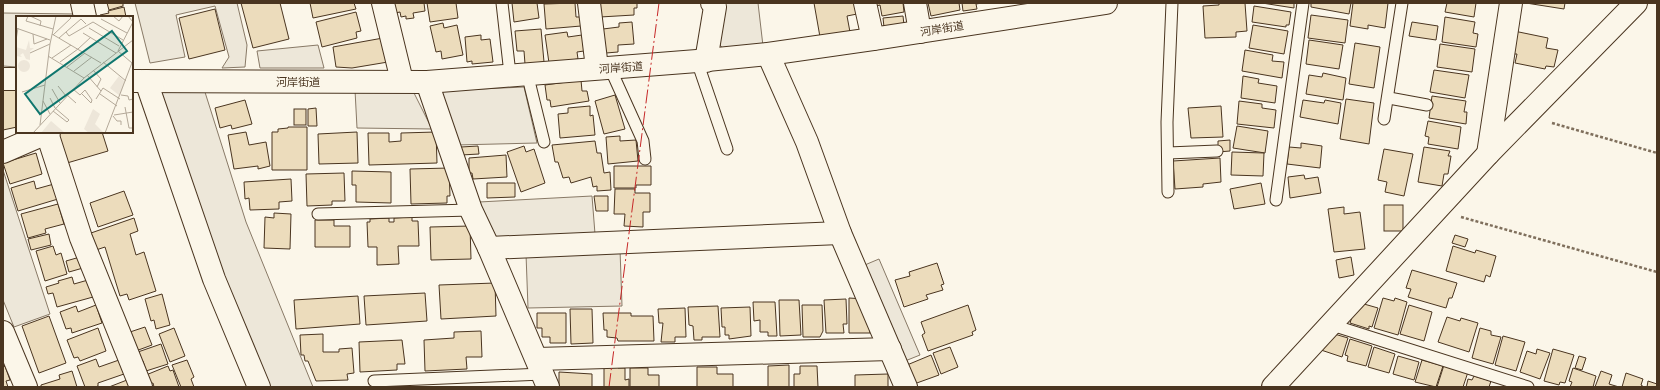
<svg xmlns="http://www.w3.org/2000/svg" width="1660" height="390" font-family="Commissioner,'Noto Sans JP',sans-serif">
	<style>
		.parking { fill: #ede7d9; stroke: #887966 }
		.building { fill: #ecdcbc; stroke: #4a3520 }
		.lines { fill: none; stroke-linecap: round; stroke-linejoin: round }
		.service-casing { stroke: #4a3520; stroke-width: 13 }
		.minor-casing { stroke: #4a3520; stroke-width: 24 }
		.path { stroke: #7f6f5c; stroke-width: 2.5; stroke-dasharray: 3 2; stroke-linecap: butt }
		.service { stroke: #fbf6e9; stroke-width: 11 }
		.minor { stroke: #fbf6e9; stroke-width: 22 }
		.power { stroke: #c62828; stroke-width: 1; stroke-dasharray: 14 3 2 3; stroke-linecap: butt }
		.labels { text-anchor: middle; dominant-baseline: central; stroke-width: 3; stroke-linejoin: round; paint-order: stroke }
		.street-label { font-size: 11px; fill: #4a3520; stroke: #fbf6e9 }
		.inset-road { fill: none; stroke: #b4a999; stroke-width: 1 }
		.view { fill: #0f766e; fill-opacity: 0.15; stroke: #0f766e; stroke-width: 2 }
		.inset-edge { fill: none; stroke: #4a3520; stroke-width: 2 }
	</style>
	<rect width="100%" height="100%" fill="#fbf6e9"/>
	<g class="parking">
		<polygon points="135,3 237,3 247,45 245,67 222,68 229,57 215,6 176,15 185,57 150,63"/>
		<polygon points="723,3 758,3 763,46 724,50 717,41"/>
		<polygon points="3,13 75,14 75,17 17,17 17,67 3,66"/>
		<polygon points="318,45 324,68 260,68 257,51"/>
		<polygon points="524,87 537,143 456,145 437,91"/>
		<polygon points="165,88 204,89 246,222 313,387 270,387 219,267 160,93"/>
		<polygon points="412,89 432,129 357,128 355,90"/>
		<polygon points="3,170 50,314 14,327 3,300"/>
		<polygon points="592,196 595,234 499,239 489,230 479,202"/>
		<polygon points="620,249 622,306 528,308 526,254"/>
		<polygon points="879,259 920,355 900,363 860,267"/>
	</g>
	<g class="building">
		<polygon points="107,3 123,3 123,6 109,10"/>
		<polygon points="241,3 280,3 289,39 253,48"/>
		<polygon points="310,3 354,3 356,9 313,18"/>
		<polygon points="394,3 424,3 425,11 413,13 414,18 406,19 406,16 401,17 400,12 395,13"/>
		<polygon points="427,3 456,3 458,18 430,22"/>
		<polygon points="512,3 537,3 539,18 514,22"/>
		<polygon points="575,3 576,17 581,17 581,26 546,29 544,4"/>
		<polygon points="599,3 637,3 637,8 634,8 634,15 600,17"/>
		<polygon points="814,3 855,3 857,14 847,16 850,32 820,37"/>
		<polygon points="876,3 903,3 904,12 882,16 880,5 876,6"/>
		<polygon points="928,3 959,3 960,10 931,16"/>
		<polygon points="962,3 982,3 976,4 977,9 963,11"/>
		<polygon points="1219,3 1245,3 1247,31 1236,32 1236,37 1205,38 1203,6 1219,5"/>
		<polygon points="1262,3 1294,3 1294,8"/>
		<polygon points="1311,3 1351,3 1349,14 1311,7"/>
		<polygon points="1353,3 1388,3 1385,28 1368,25 1368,29 1350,26"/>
		<polygon points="1447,3 1476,3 1474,17 1445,12"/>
		<polygon points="1526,3 1565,3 1564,9"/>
		<polygon points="1254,6 1291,12 1289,25 1286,25 1286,27 1252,22"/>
		<polygon points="124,7 126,17 100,17 100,15 109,13 108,11"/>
		<polygon points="215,9 225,50 189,59 179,18"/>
		<polygon points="356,12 361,31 356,32 357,38 322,47 316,22"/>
		<polygon points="1311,15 1348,20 1345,43 1308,38"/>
		<polygon points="903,16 904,25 884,27 883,18"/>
		<polygon points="1445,17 1475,22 1473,33 1478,34 1476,47 1442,42"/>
		<polygon points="632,22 634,44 618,45 618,52 606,53 603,29 619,27 619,23"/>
		<polygon points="1412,22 1438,26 1436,40 1409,36"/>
		<polygon points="443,23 444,28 457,25 463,55 442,59 441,51 436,52 430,26"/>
		<polygon points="1253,25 1288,31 1284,54 1249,48"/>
		<polygon points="541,29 544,62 525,64 524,51 517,51 515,31"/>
		<polygon points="1514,31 1548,38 1546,48 1558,50 1554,67 1546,66 1545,69 1515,63 1517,54 1513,54"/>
		<polygon points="567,32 568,37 582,35 584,51 577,52 578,59 549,63 545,35"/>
		<polygon points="481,35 481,40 490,39 493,62 472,64 472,61 467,62 465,37"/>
		<polygon points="383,38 388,62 352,68 336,67 333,47"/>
		<polygon points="1309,40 1343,45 1339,69 1306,64"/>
		<polygon points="1355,43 1380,47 1374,88 1349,84"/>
		<polygon points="1440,44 1475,49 1472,72 1437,67"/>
		<polygon points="1245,50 1273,55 1272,61 1284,62 1282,78 1242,71"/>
		<polygon points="1434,70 1469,75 1465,98 1430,92"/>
		<polygon points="1323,73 1346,78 1343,100 1306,94 1309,75 1322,77"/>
		<polygon points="1243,76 1259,79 1258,83 1277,86 1275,103 1241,98"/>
		<polygon points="581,80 582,91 587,91 589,101 551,107 550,100 547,100 545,85"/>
		<polygon points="17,88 17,127 3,130 3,90"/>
		<polygon points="615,95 625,129 604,134 595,101"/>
		<polygon points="1432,96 1466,101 1464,112 1467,112 1466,124 1429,118"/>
		<polygon points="1346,99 1374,103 1369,144 1340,139"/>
		<polygon points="245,100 252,124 232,129 231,125 220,128 215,108"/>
		<polygon points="1303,100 1324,103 1325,100 1341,103 1338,124 1300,117"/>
		<polygon points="1239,101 1262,104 1262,108 1276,110 1274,128 1237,124"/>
		<polygon points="590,106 590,116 593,115 595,135 560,138 558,114 568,113 568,108"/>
		<polygon points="1221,106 1223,137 1191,138 1188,108"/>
		<polygon points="316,108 317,126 308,126 308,109"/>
		<rect x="294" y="109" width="12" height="16"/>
		<polygon points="1428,121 1461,127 1458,149 1428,144 1429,137 1425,136"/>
		<polygon points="1237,126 1268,131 1265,153 1233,148"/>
		<polygon points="288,127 307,127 307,170 272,170 272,132 278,132 278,129 288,128"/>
		<polygon points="62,132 102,132 108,151 67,163 57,133"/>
		<polygon points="246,132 249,145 266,142 270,166 258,169 258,166 234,169 228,135"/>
		<polygon points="357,132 358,163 319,164 318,134"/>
		<polygon points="436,132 437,163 369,165 368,133 389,133 389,142 401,141 401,133"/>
		<polygon points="620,136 620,141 636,140 638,161 608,164 606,137"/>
		<polygon points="1230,140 1230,151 1218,152 1218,141"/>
		<polygon points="595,141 597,153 601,153 604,173 610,172 611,190 597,191 597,186 593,187 591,177 571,183 569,177 563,178 558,162 555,162 552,145"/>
		<polygon points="1301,143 1322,146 1320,168 1287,164 1289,147 1301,148"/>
		<polygon points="478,146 479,154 461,155 461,147"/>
		<polygon points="524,146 526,152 534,149 545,183 521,192 507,152"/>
		<polygon points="1424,147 1450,151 1448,156 1451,156 1448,174 1444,174 1442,186 1418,182"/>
		<polygon points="1384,149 1413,154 1404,196 1385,192 1387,182 1378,180"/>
		<polygon points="1232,152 1264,153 1263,176 1231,175"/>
		<polygon points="36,153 42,174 10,184 3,163"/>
		<polygon points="506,155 507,177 473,179 472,173 469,173 469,158"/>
		<polygon points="1220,158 1221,182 1203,184 1203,187 1175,189 1173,161"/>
		<polygon points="614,166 651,166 651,185 636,185 636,188 614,188"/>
		<polygon points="449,168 450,196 447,196 447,203 411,204 410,169"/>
		<polygon points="352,171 391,172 391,203 356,202 356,185 352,185"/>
		<polygon points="344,173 345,201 332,201 332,205 307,206 306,174"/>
		<polygon points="1304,175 1305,179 1318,177 1321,193 1290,198 1288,177"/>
		<polygon points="291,179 292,201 279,202 279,209 250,210 249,198 245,199 244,182"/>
		<polygon points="34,181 36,189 54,184 58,199 18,211 11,188"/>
		<polygon points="487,183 515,183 515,197 487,198"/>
		<polygon points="1261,183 1265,204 1234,209 1230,189"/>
		<polygon points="615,189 635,189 635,193 650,193 650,212 643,212 643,227 624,226 625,214 614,214"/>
		<polygon points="124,191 133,215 98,227 90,203"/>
		<polygon points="594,196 608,196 608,211 596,211"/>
		<polygon points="58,204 64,224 45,229 46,233 28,238 21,214"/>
		<rect x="1384" y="205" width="19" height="26"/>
		<polygon points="1344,207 1344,214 1360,212 1365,249 1334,252 1328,209"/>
		<polygon points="274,213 291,214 290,249 264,248 265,217 274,218"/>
		<polygon points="412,217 412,221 418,221 419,246 398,246 399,264 377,265 377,247 368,247 367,222 370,222 370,219 389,218 389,222 394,222 394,218"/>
		<polygon points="134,218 138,231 130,234 136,255 144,252 156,291 129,300 127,294 120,296 105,247 96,250 91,233"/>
		<polygon points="315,220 334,220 334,226 350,226 350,247 315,247"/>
		<polygon points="470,226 471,259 431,260 430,227"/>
		<polygon points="49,234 51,245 31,250 28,239"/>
		<polygon points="1455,235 1468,239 1465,247 1452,243"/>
		<polygon points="53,246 56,255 61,253 67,274 45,281 36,251"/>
		<polygon points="1453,246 1475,253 1476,250 1496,256 1490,277 1486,275 1484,282 1446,271"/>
		<polygon points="80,257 83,268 69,272 66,261"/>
		<polygon points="1351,257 1354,275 1339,278 1336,260"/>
		<polygon points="937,263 944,284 941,285 943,290 926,295 928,299 904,307 895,280 910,276 909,272"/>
		<polygon points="1412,270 1457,283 1452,298 1449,298 1446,308 1408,297 1411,289 1406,288"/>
		<polygon points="72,277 74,284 88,280 93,297 57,307 53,293 48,294 46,287 59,283 58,281"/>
		<polygon points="495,283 496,316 441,319 439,285"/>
		<polygon points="425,293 427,321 366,325 364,296"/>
		<polygon points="162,294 170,325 156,329 154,320 151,321 145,299"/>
		<polygon points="358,296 360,324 296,329 294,300"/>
		<polygon points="849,298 865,299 870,316 870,333 849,333"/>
		<polygon points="1383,298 1394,301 1395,298 1407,302 1398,335 1374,328"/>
		<polygon points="846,299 847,324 843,324 844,333 826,333 824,300"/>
		<polygon points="779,300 799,300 801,335 780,336"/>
		<polygon points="753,302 775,302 777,336 768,336 768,332 760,332 760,320 754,321"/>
		<polygon points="1357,302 1378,308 1372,327 1369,326 1369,329 1350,323"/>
		<polygon points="96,305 102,323 72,333 71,328 66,329 60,312 76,306 78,312"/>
		<polygon points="802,305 822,305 823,331 820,337 803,337"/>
		<polygon points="968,305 976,330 972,332 973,335 928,351 922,335 925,333 921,322"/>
		<polygon points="1409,305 1432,312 1424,341 1400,334"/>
		<polygon points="718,306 720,337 702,337 702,340 694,340 693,326 689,325 688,307"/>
		<polygon points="750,307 751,336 729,339 729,335 725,335 725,327 722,327 721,308"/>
		<polygon points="685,308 686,337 675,337 675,342 661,342 663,323 659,323 658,309"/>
		<polygon points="570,309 592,309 593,343 571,344"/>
		<polygon points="537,313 566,313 566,343 550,343 550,337 542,337 542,328 537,328"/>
		<polygon points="603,313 631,313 631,316 653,316 654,341 618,341 617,338 607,337 607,330 604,330"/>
		<polygon points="49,316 66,363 39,373 22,326"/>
		<polygon points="1447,317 1460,321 1461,318 1478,323 1469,352 1438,342"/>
		<polygon points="145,327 152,345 133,352 127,333"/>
		<polygon points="98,328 106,351 80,361 78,357 74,358 67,340"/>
		<polygon points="174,328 185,356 170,362 159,334"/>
		<polygon points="1480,328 1491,331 1491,335 1501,337 1493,364 1472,358"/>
		<polygon points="481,331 482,357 466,357 467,369 425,371 424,340 454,338 454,332"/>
		<polygon points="1331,333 1348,338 1342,357 1318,349"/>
		<polygon points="323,334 323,352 339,352 339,349 352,348 354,373 347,374 348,380 316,381 308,361 305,361 304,355 301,355 300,335"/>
		<polygon points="1503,336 1525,342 1516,371 1495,365"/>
		<polygon points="1350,339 1372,346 1366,366 1347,361 1348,356 1345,355"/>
		<polygon points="402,340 405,364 397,364 397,370 360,372 359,342"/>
		<polygon points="161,344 168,364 146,371 143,361 139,363 135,353"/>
		<polygon points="950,347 958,367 941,374 933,353"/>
		<polygon points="1374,347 1395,354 1389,373 1368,367"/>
		<polygon points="1537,349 1550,353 1540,379 1520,372 1527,351 1536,354"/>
		<polygon points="1553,349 1574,355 1565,383 1560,382 1559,385 1544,381"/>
		<polygon points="931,355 939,375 914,384 907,365"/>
		<polygon points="1398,356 1419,362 1414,380 1393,374"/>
		<polygon points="1579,356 1586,358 1582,370 1575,368"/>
		<polygon points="96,359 99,367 119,360 124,374 98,383 98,386 95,387 85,387 77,366"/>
		<polygon points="187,360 194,377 191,379 194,387 181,387 172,365"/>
		<polygon points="1422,360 1443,366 1436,387 1415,382"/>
		<polygon points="604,363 618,363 618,368 625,368 625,380 629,379 629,387 604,387"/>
		<polygon points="789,365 789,387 768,387 768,366"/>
		<polygon points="1444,365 1468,372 1463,387 1437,387"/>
		<polygon points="5,366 10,380 6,381 8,387 3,387 3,367"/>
		<polygon points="168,366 170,371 173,370 179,387 154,387 153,383 149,384 146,375"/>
		<polygon points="800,366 817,366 818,387 794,387 794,374 800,374"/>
		<polygon points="697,367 717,367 717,374 733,374 733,387 697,387"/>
		<polygon points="630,368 648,368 648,375 659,375 659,387 630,387"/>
		<polygon points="1573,368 1596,376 1593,387 1570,387 1572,382 1569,381"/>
		<polygon points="72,371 77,387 41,387 41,385 60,379 59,375"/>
		<polygon points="1601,371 1612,375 1609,384 1619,387 1595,387"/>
		<polygon points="559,372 592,374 592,387 559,387"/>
		<polygon points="1626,373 1643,379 1641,385 1644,387 1622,387"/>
		<polygon points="888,374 888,387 855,387 855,375"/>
		<polygon points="1474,376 1491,381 1489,387 1466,387 1468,379 1472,380"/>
		<polygon points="127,380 129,387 109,387"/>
		<polygon points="1648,381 1657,384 1657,387 1647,387"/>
	</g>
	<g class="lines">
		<defs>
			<g id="service">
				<polyline points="502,3 510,74"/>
				<polyline points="697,61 727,149"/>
				<polyline points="610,68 643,141 645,159"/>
				<polyline points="527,73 544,142"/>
				<polyline points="1389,98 1427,105"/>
				<polyline points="1384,119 1402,3"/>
				<polyline points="1168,153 1217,151"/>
				<polyline points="1168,192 1167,122 1172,3"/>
				<polyline points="1276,200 1303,3"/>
				<polyline points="318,214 471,210"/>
				<polyline points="1332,325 1528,387"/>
				<polyline points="374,381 542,374"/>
			</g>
			<g id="minor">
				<polyline points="82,3 85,17"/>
				<polyline points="383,3 402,81"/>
				<polyline points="589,3 597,68"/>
				<polyline points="865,3 873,39"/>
				<polyline points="915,3 920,32"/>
				<polyline points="768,54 807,142 840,233 906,387"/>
				<polyline points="706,61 715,7 712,3"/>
				<polyline points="3,79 17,79"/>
				<polyline points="132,81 427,82 697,61 768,54 873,39 1106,3"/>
				<polyline points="146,81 214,279 259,387"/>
				<polyline points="427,82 471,210 489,248 548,387"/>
				<polyline points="47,133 81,238 141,387"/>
				<polyline points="3,152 49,132"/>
				<polyline points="1488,154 1511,3"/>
				<polyline points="489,248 840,233"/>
				<polyline points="3,332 26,387"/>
				<polyline points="537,359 890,349"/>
				<polyline points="1273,387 1488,154 1636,3"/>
			</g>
		</defs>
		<use href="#service" class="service-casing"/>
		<use href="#minor" class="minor-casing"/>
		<g class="path">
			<polyline points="1552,123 1657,153"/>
			<polyline points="1461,217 1657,272"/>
		</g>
		<use href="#service" class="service"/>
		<use href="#minor" class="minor"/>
		<polyline class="power" points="609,387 659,3"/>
	</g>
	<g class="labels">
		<g class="street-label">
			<text transform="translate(942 28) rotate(-9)">河岸街道</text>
			<text transform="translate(621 67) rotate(-4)">河岸街道</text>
			<text x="298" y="81">河岸街道</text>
		</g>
	</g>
	<g transform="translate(16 16)">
		<rect width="117" height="117" fill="#fbf6e9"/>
		<path d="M13,24L14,32H18L14,35V44L10,43L7,37L4,39L6,41L0,40V31L10,34ZM2 50a6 6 0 1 1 12 0a6 6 0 1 1-12 0ZM103,60L109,66L104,80L94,72ZM77,93L84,98L79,108L88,117H73L68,113ZM35,105L49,117H25Z" fill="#ede6d9"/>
		<path class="inset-road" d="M12,0L10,5L37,13M14,0L25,5L24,10M97,0L103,5L107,0M85,3L111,17M0,12L34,24M73,12L103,30M50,16L53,20L77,6L107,24M67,17L100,37M17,18L18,28L31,23M36,18L85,47M37,19L55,2L53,0M43,22L65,3L70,8M0,24L2,12M62,33L75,21M102,35L117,6L112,0M102,35L116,47M14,37L34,28M32,40L68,62M36,42L55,29M44,46L62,33M87,46L110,65M51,51L69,37M77,54L85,63L81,71M58,55L76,41M71,59L85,75M42,70L50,80M36,73L44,87M57,73L64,79L69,74L76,84L75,87L66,78M6,76L29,69M84,78L101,90M51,79L60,87M105,79L112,80L113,84L117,83M34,82L39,92L53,104L51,106L37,95M80,83L87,72L104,83M27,85L34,98M109,91L113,112H117M98,99L117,96M97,100L101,105H105V109M24,109L34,28L40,0M17,117L68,62L117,24M89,117L117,44"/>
		<path class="view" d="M96,15L111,35L24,98L9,78Z"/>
		<rect width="117" height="117" class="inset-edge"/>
	</g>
	<rect width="1660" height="390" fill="none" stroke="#4a3520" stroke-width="8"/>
</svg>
